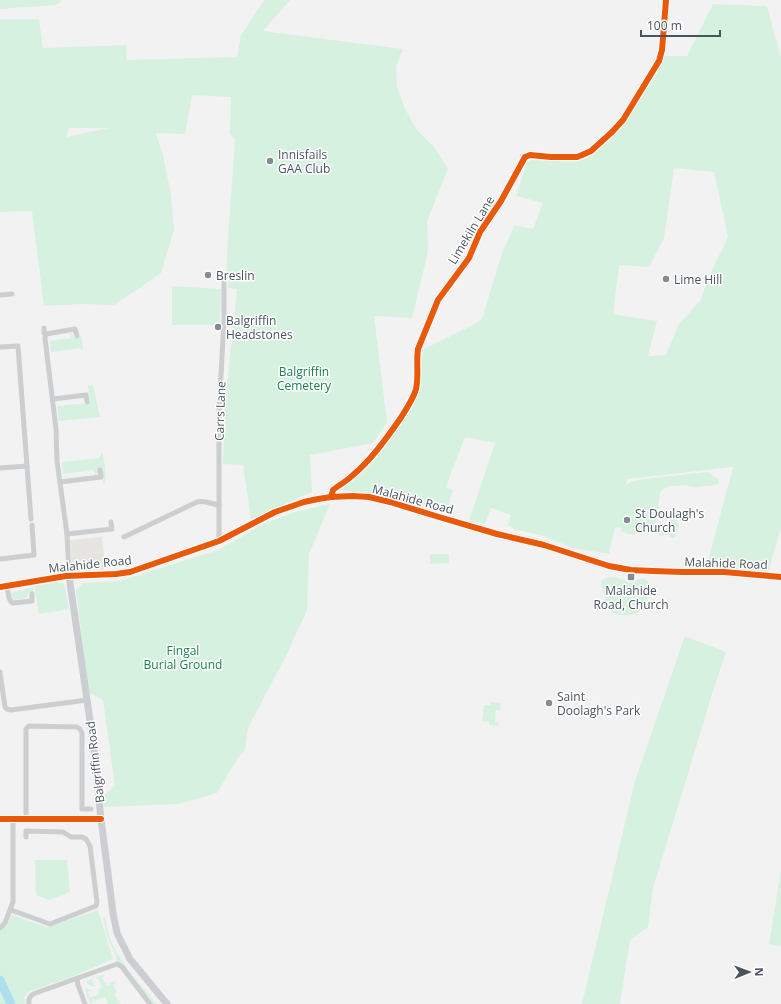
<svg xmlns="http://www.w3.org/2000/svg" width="781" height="1004" font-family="'Open Sans',sans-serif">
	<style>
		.commercial { fill: #e6e5e1 }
		.green { fill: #d7f1e1; fill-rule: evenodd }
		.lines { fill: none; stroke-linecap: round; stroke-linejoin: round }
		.river { stroke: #ace0ee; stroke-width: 9 }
		.minor { stroke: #ccced0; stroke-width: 5 }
		.secondary { stroke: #ccced2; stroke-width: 7 }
		.cycleway-casing { stroke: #fff; stroke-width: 8 }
		.cycleway { stroke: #e8590c; stroke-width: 6 }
		.poi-dot { fill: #848b92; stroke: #fff; stroke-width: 1.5 }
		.labels { text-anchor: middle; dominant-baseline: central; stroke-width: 3; stroke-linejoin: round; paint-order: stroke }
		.poi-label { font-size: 12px; fill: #49545f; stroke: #fff; text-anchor: start }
		.street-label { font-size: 12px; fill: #49545f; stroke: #fff }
		.park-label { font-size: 12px; fill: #18824d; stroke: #fff }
	</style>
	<rect width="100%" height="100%" fill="#f2f2f2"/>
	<polygon class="commercial" points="102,537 104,556 104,570 72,570 70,540"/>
	<g class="green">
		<polygon points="0,0 60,0 61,2 55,5 0,9"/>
		<path d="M265,0H290L263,31L403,49L396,67L397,87L405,109L417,130L435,148L448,169L427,221L428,247L427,256L412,318L374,316L387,422L373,443L310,455L312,492L251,519L243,465L223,464L225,404L237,289L228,288L229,279L226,278L227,254L235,139L230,134L231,97L192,95L185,134L156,133L163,155L171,195L174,230L161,273L114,305L80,304L44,306L32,211L0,212V19H39L43,48L126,45L127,60L237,57L241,36L258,9ZM69,128H108L66,137Z"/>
		<path d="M713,4L767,6L780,55H781V528L768,573L706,569L733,467L627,479L626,486C630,479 643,480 651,478L707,472L712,475L719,480V482L716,485L704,486L698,487H693L685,485L679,486H670L663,489L660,493L656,523L654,529L649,534H628L621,531V528L615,527L609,554L573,548L543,536L514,529L508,525L511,515L491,508L485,524L469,521L495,443L465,437L446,487L453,490L446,512L384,495L340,490C364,471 382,449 399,424C408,411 416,399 420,383C423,373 420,361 422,350L471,326L480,321L483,316L503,250L515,225L533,229L543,203L516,196L527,162L531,160L577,162L592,155L609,141L625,121L657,73L663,56H687ZM674,168L714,172L728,237L711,272L700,301L679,324L666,355L648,356L657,321L613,314L619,265L649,267L664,238Z"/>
		<polygon points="172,286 221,289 220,325 172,325"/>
		<polygon points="70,332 73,335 74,338 81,336 83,350 82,350 81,348 51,352 50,341 71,338"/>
		<polygon points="93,385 100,417 59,421 57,406 90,403 88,386"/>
		<path d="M102,452C105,460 106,475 105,483H103V480L104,479L102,470H98L97,474L95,476L94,470L63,474L62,463V462L100,458V456H101V453Z"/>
		<polygon points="330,504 309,554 307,610 287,654 248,728 245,750 238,758 217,793 179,804 104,807 103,796 115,786 103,700 88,692 76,590 83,583 120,581 221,549 261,525 295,512"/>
		<path d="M672,516L676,517L677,520L676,522L679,524L675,537L673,538L670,537L667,534L660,536L658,533L660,527H668C668,522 668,519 672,516Z"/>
		<polygon points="430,554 449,554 449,563 430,564"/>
		<path d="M615,577C628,582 631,581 644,578C656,587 651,595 644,604C642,606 640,610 638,612C631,618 609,616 605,605C604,603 605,599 605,596C604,591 601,587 601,581L606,578Z"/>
		<polygon points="57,582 62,583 65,587 69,609 39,614 34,586"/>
		<polygon points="33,587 34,593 29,593 26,598 15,600 12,597 11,593"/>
		<polygon points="685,636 726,652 711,697 704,721 653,888 648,927 630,940 620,1004 582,1004 635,781"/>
		<polygon points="491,702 501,703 500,711 496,710 495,722 499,723 499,726 489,725 489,722 482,721 484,705 490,705"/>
		<polygon points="35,860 67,860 70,892 49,900 36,895"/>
		<polygon points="781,870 781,946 769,944"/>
		<polygon points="98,910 113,959 74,976 30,991 24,997 25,1004 0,1004 0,930 1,930 7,926 12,915 47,927"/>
		<path d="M105,917C107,924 108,932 110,938C119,962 141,985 157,1004H153L137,984L122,964L116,961C118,954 111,947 109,940C106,933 105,925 103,918Z"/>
		<polygon points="105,974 105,975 102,977 107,986 110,985 109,983 116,981 116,982 114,984 115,987 114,987 117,993 114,994 121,1004 108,1004 105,997 95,1001 94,999 92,999 93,1003 90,1004 85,989 86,988 93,991 91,992 91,991 88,992 90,998 99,994 98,992 100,988 102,987 98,978 92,980 94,985 96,986 95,987 87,984 87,981"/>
	</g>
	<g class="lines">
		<polyline class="river" points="0,980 11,1004"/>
		<g class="minor">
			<polyline points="0,295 12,294"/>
			<polyline points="44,328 44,333 46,334 45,338 56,429 57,461 67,534 69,576"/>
			<polyline points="46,334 75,329 77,336"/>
			<polyline points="0,347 18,346 27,466"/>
			<polyline points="53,399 86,395 87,402"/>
			<polyline points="0,468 27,466 31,519"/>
			<polyline points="60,482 101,477 100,470"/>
			<path d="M331,497L333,490C339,485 347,481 353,475C371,460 386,439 400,419C406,409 413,400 416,389C419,376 416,363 418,349L438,300L469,258L480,232L501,201L525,157L530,155L551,157H577L582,155L591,151L612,132L623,120L659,61L662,50L666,0"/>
			<polyline points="67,534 112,529 111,522"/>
			<path d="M124,537L197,502C205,500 211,504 219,505"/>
			<polyline points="219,541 219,411 224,320 224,281"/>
			<polyline points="0,559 34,555 32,525"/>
			<polyline points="7,586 9,598 11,602 13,603 32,601 32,594"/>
			<polyline points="0,672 5,707 7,709 11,710 87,700"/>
			<polyline points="0,819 101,819"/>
			<polyline points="26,819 26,729 29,726 77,727 80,729 82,733 82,809 91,809"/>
			<polyline points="11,910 50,924 96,906 97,902 90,846 86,839 82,837 71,837 63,832 26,831 26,837"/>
			<polyline points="0,928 5,923 13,902 13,819"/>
			<polyline points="77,979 78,985 85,1004"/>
			<path d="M29,1004C28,999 30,997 33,994L117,964L119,965L122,967L150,1004"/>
		</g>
		<g class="secondary">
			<polyline points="69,576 93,741 101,819 113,913 117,933 130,959 167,1004"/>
			<polyline points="0,587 66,576 116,574 130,572 219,541 275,512 304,502 318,499 331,497 353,496 369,497 390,502 439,517 497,534 544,545 609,566 631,570 653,571 682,572 724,572 781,577"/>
		</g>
		<defs>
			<g id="cycleway">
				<path d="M331,497L333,490C339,485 347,481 353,475C371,460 386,439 400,419C406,409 413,400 416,389C419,376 416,363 418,349L438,300L469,258L480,232L501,201L525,157L530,155L551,157H577L582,155L591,151L612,132L623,120L659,61L662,50L666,0"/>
				<polyline points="0,587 66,576 116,574 130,572 219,541 275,512 304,502 318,499 331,497 353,496 369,497 390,502 439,517 497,534 544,545 609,566 631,570 653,571 682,572 724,572 781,577"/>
				<polyline points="0,819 101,819"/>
			</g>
		</defs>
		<use href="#cycleway" class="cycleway-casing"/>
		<use href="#cycleway" class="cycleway"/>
	</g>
	<g class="poi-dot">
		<circle cx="270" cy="161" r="4"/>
		<circle cx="208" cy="275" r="4"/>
		<circle cx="666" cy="279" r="4"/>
		<circle cx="218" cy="327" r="4"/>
		<circle cx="627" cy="520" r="4"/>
		<rect x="627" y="573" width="8" height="8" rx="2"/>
		<circle cx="549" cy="703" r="4"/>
	</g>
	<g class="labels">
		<g class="poi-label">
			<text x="278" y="154">Innisfails<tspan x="278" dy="14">GAA Club</tspan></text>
			<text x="216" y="275">Breslin</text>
			<text x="674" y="279">Lime Hill</text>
			<text x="226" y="320">Balgriffin<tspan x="226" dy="14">Headstones</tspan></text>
			<text x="635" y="513">St Doulagh's<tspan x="635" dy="14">Church</tspan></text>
			<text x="631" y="590" text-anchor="middle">Malahide<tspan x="631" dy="14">Road, Church</tspan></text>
			<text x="557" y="696">Saint<tspan x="557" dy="14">Doolagh's Park</tspan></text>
		</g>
		<g class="street-label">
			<text transform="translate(471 230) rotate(-59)">Limekiln Lane</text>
			<text transform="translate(220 411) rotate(-88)">Carrs Lane</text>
			<text transform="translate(413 499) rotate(15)">Malahide Road</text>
			<text transform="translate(726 563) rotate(2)">Malahide Road</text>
			<text transform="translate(90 564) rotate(-6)">Malahide Road</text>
			<text transform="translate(95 762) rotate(-97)">Balgriffin Road</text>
		</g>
		<g class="park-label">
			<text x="304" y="371">Balgriffin<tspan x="304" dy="14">Cemetery</tspan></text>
			<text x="183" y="650">Fingal<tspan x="183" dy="14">Burial Ground</tspan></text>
		</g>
	</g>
	<g transform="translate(749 972) rotate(89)" stroke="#ffffff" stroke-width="3" paint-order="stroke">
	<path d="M0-3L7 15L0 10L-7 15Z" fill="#49545f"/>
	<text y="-6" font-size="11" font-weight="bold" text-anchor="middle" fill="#49545f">N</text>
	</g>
	<path d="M641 30v6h79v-6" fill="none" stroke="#49545f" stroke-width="2"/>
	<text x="647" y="30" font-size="12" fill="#49545f" stroke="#ffffff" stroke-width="3" paint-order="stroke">100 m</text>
</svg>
